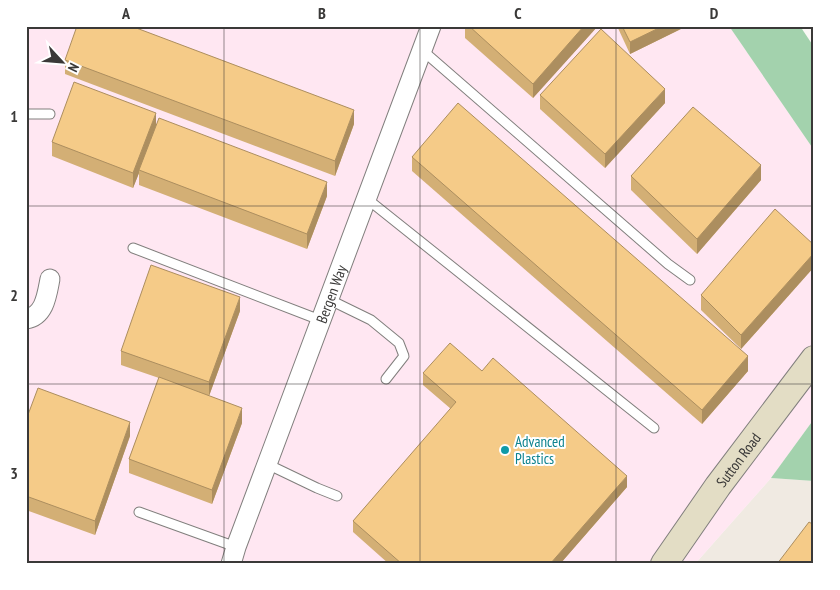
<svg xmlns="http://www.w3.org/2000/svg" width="840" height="590" font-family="'PT Sans Narrow',sans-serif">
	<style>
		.built { fill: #f0eae2 }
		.industrial { fill: #ffe7f2 }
		.green { fill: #a3d2ad }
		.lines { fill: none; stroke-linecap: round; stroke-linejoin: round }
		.lane-casing { stroke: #817f7d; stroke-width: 11 }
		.street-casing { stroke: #817f7d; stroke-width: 21 }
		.secondary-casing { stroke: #817f7d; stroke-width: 28 }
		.lane { stroke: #fff; stroke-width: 9 }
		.street { stroke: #fff; stroke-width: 19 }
		.secondary { stroke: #e3ddc5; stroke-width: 26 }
		.wall { fill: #d3af75 }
		.shaded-wall { fill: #ac8e5f }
		.building { fill: #f5cb88; stroke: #ac8e5f }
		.grid { fill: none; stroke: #3a3938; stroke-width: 1; stroke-opacity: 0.55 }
		.culture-dot { fill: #0f9aa8; stroke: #fff; stroke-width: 2 }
		.labels { text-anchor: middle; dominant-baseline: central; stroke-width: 4; stroke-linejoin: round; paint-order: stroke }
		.street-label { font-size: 15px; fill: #3a3938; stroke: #fff }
		.culture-label { font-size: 15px; fill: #0d838f; stroke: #fff; text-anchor: start }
		.neatline { fill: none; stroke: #3a3938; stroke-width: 2 }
		.grid-label { font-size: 16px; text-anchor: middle; font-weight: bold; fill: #3a3938 }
	</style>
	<rect width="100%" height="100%" fill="#faf8f5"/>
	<polygon class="built" points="771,478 814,481 814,564 695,564"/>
	<polygon class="industrial" points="26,26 729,26 814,150 814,419 771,478 695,564 26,564"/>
	<g class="green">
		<polygon points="729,26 800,26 814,47 814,150"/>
		<polygon points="814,419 814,481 771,478"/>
	</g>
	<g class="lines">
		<defs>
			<g id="lane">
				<polyline points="422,50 668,264 690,280"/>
				<polyline points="26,114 50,114"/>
				<polyline points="366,198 654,428"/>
				<polyline points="133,248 320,320"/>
				<polyline points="328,299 371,320 399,343 404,356 386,379"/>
				<polyline points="267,464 317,488 337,496"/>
				<polyline points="139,512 236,547"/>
			</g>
			<g id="street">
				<path d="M26,319C45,316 47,294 50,279"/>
				<path id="s1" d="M231,564L236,547L431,26"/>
			</g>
			<g id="secondary">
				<path id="s2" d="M664,564L718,486L814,359"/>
			</g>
		</defs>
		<use href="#lane" class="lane-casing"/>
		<use href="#street" class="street-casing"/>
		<use href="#secondary" class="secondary-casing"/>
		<use href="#lane" class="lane"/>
		<use href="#street" class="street"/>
		<use href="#secondary" class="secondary"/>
	</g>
	<g class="wall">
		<polygon points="465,26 597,26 597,27 533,98 465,38"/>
		<polygon points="617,26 687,26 630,54"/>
		<polygon points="65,60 354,124 335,176 65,74"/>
		<polygon points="540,95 665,103 605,168 540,109"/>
		<polygon points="156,124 327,196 307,249 139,185 139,173 133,188 52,156 52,142"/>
		<polygon points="412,157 748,371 702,424 412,171"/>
		<polygon points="631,176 761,180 697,254 631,190"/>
		<polygon points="814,245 814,267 741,349 701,310 701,295"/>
		<polygon points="240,311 209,396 242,423 212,504 129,473 129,459 159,378 121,365 121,351"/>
		<polygon points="423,373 627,487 560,564 389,564 353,532 353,521 451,409 423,385"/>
		<polygon points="26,420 130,436 95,535 26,510"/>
	</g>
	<g class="shaded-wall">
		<polygon points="584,26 597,27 533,98 533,84"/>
		<polygon points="663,26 687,26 630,54 630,42"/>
		<polygon points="665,89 665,103 605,168 605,154"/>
		<polygon points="354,110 354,124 335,176 335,161"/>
		<polygon points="156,113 156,128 139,170 139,173 133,188 133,173"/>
		<polygon points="761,165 761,180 697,254 697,239"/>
		<polygon points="327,182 327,196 307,249 307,234"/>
		<polygon points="814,253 814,267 741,349 741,335"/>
		<polygon points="240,297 240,311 209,396 209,382"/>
		<polygon points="748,356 748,371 702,424 702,410"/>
		<polygon points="242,408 242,423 212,504 212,490"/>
		<polygon points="130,422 130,436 95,535 95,521"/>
		<polygon points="627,476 627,487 560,564 550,564"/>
	</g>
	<g class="building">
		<polygon points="77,26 131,26 354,110 335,161 65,60"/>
		<polygon points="469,26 584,26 533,84"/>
		<polygon points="622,26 663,26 630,42"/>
		<polygon points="601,29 665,89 605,154 540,95"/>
		<polygon points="74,82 156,113 133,173 52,142"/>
		<polygon points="458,103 748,356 702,410 412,157"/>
		<polygon points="693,107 761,165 697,239 631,176"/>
		<polygon points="159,118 327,182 307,234 139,170"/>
		<polygon points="775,209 814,245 814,253 741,335 701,295"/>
		<polygon points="151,265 240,297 209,382 121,351"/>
		<polygon points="450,343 482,371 493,358 627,476 550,564 402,564 353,521 456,402 423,373"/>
		<polygon points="159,377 242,408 212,490 129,459"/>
		<polygon points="38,388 130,422 95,521 26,496 26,420"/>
		<polygon points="809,522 814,525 814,564 777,564"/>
	</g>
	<path class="grid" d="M224,26V564M420,26V564M616,26V564M26,206H814M26,384H814"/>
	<circle class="culture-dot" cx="505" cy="450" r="5"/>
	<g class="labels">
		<g class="street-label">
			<text stroke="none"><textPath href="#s1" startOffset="288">Bergen Way</textPath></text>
			<text stroke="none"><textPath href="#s2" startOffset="128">Sutton Road</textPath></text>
		</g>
		<g class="culture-label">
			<text x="515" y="441">Advanced<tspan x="515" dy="17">Plastics</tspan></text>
		</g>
	</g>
	<rect width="840" height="590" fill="none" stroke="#ffffff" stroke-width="55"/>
	<g transform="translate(62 62) rotate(116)" stroke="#ffffff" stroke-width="4" paint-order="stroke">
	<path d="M0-4L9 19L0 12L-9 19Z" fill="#3a3938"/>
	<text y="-8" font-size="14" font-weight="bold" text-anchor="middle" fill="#3a3938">N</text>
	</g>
	<rect x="28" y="28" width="784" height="534" class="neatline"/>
	<g class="grid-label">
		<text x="126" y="19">A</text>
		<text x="322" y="19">B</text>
		<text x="518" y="19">C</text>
		<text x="714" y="19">D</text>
		<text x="14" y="122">1</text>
		<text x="14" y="301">2</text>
		<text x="14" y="479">3</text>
	</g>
</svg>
